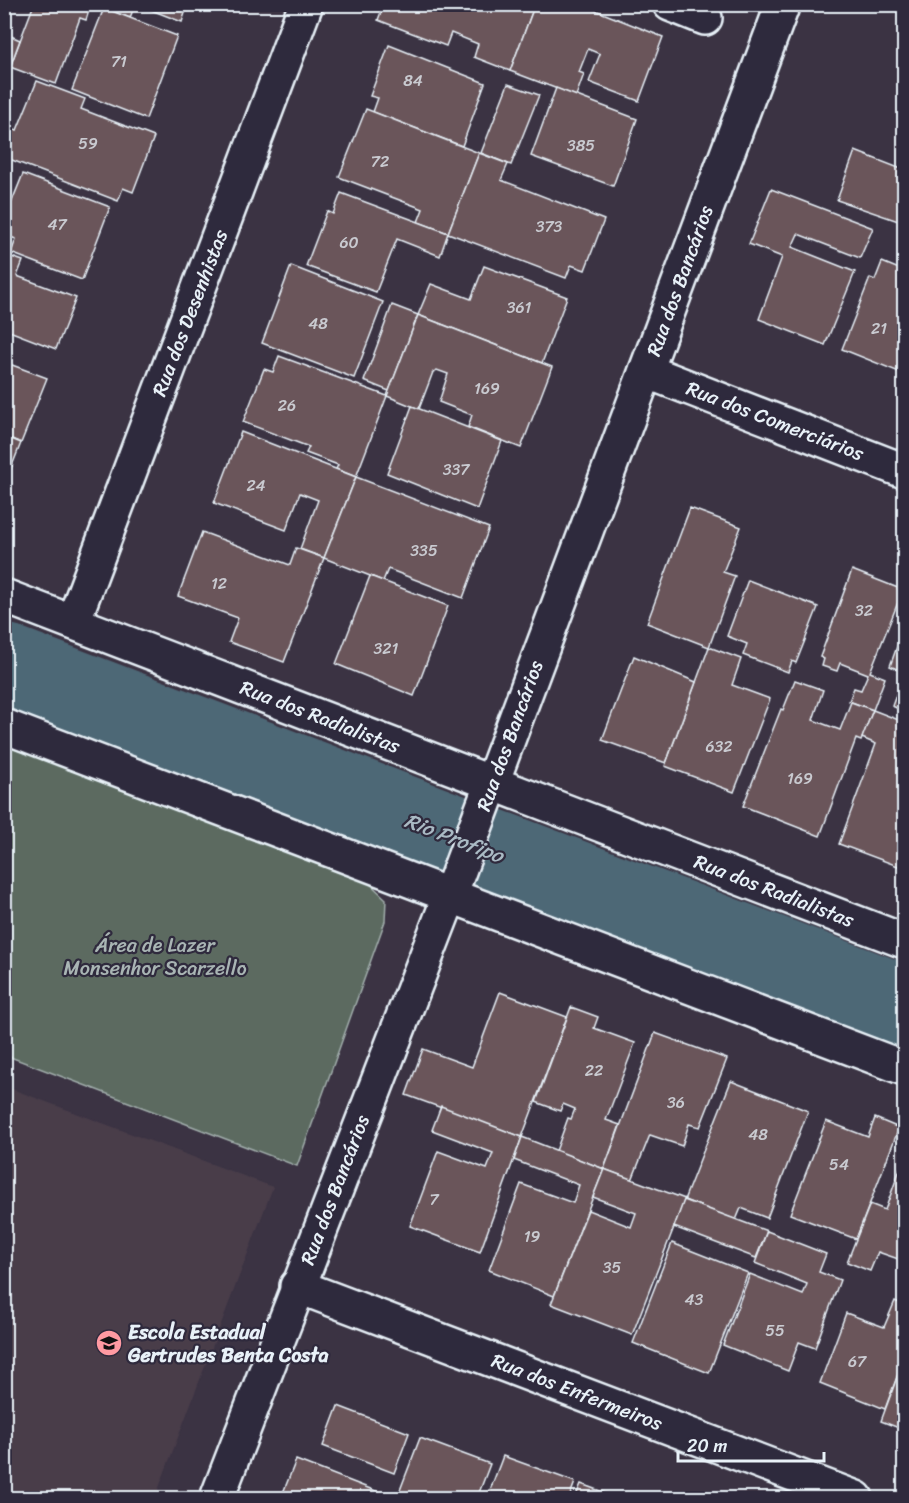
<svg xmlns="http://www.w3.org/2000/svg" width="909" height="1503" font-family="Sriracha,sans-serif">
	<style>
		.built { fill: #493d4a }
		.green { fill: #5b6b61; stroke: #a2aeac; stroke-width: 1.5 }
		.lines { fill: none; stroke-linecap: round; stroke-linejoin: round }
		.river { stroke: #4e6776; stroke-width: 87 }
		.building { fill: #6b555a; stroke: #e8f1f8; stroke-width: 1.5 }
		.street-casing { stroke: #e8f1f8; stroke-width: 38 }
		.street { stroke: #2f2a3d; stroke-width: 33 }
		.labels { text-anchor: middle; dominant-baseline: central; stroke-width: 4.5; stroke-linejoin: round; paint-order: stroke }
		.number-label { font-size: 16px; fill: #c9cad0 }
		.street-label { font-size: 20px; fill: #e8f1f8; stroke: #2f2a3d }
		.park-label { font-size: 20px; fill: #a9b5b4; stroke: #2f2a3d }
		.poi-label { font-size: 20px; font-weight: bold; fill: #e8f1f8; stroke: #2f2a3d; text-anchor: start }
		.water-label { font-size: 21px; font-style: italic; fill: #aabac4; stroke: #2f2a3d }
	</style>
	<rect width="100%" height="100%" fill="#3b3343"/>
	<filter id="ink" filterUnits="userSpaceOnUse"><feTurbulence type="fractalNoise" baseFrequency=".0167" numOctaves="2"/><feDisplacementMap in="SourceGraphic" scale="12" xChannelSelector="R" yChannelSelector="G"/><feConvolveMatrix kernelMatrix="1 2 1 2 8 2 1 2 1" color-interpolation-filters="sRGB"/></filter>
	<g filter="url(#ink)">
		<polygon class="built" points="4,1086 273,1187 155,1498 5,1498"/>
		<polygon class="green" points="5,742 368,882 386,899 385,921 297,1166 5,1055"/>
		<g class="lines">
			<polyline class="river" points="4,667 904,1009"/>
		</g>
		<g class="building">
			<polygon points="34,4 91,4 86,20 80,18 56,84 10,67"/>
			<polygon points="95,4 135,4 130,18"/>
			<polygon points="136,4 188,4 182,22"/>
			<polygon points="384,4 535,4 510,71 474,57 478,44 451,33 446,46 378,20"/>
			<polygon points="535,4 580,4 663,37 639,101 589,82 600,54 588,49 579,72 584,74 576,96 510,71"/>
			<polygon points="104,8 177,36 146,119 72,90"/>
			<polygon points="4,33 20,40 10,67 4,64"/>
			<polygon points="389,45 485,83 462,146 373,112 378,98 370,96"/>
			<polygon points="37,81 85,99 81,109 154,137 133,192 123,188 118,201 4,157 4,126 17,130"/>
			<polygon points="508,84 539,95 511,165 481,153"/>
			<polygon points="556,88 637,119 613,186 531,156"/>
			<polygon points="366,109 479,153 448,233 418,222 423,209 339,177"/>
			<polygon points="855,151 904,170 904,223 837,200"/>
			<polygon points="479,153 508,164 501,180 604,220 585,270 571,265 566,278 448,233"/>
			<polygon points="23,174 110,207 82,280 11,253 16,239 4,235 4,221"/>
			<polygon points="771,189 873,228 860,258 798,234 792,247 855,272 825,345 759,319 782,257 749,244"/>
			<polygon points="341,193 448,233 440,256 397,239 376,292 306,266 327,211 333,214"/>
			<polygon points="4,250 7,252 6,255 23,261 17,276 76,298 56,349 4,329"/>
			<polygon points="882,262 904,271 904,374 842,349 870,278 875,280"/>
			<polygon points="291,266 383,302 354,378 262,343"/>
			<polygon points="484,266 567,297 542,363 418,315 431,284 471,299"/>
			<polygon points="392,305 418,315 389,391 364,381"/>
			<polygon points="418,315 552,367 521,448 468,427 472,415 439,402 448,374 437,370 433,372 419,409 387,396"/>
			<polygon points="279,356 387,396 356,477 336,469 338,465 306,453 309,447 243,422 264,369 273,372"/>
			<polygon points="4,362 47,378 21,443 4,436"/>
			<polygon points="412,406 502,441 477,509 387,473"/>
			<polygon points="241,432 356,477 324,558 300,549 318,500 300,493 286,530 214,503"/>
			<polygon points="4,436 21,443 4,486"/>
			<polygon points="356,477 489,528 463,598 388,569 383,581 324,558"/>
			<polygon points="690,508 741,527 723,572 735,576 709,647 647,623"/>
			<polygon points="202,532 290,565 296,548 324,558 284,662 229,642 238,618 178,596"/>
			<polygon points="852,570 903,590 870,672 885,678 873,710 849,701 854,688 861,690 868,674 840,663 837,671 822,666 824,659 820,657"/>
			<polygon points="370,576 448,606 414,696 336,664"/>
			<polygon points="748,580 818,607 796,663 792,661 788,672 743,655 747,644 727,636"/>
			<polygon points="904,627 904,672 890,666"/>
			<polygon points="709,647 741,659 732,685 770,699 734,792 665,766"/>
			<polygon points="634,656 696,682 666,763 602,740"/>
			<polygon points="904,673 904,711 892,706"/>
			<polygon points="795,680 823,690 813,720 840,730 851,702 873,710 861,741 856,739 820,836 743,806 781,709 783,710"/>
			<polygon points="873,710 904,722 903,868 839,844 876,744 862,738"/>
			<polygon points="500,992 567,1017 522,1137 406,1095 423,1049 472,1067"/>
			<polygon points="571,1007 598,1017 594,1028 635,1043 606,1120 620,1125 604,1169 556,1151 568,1118 571,1119 575,1109 563,1104 560,1111 536,1102"/>
			<polygon points="655,1033 727,1059 700,1127 689,1124 682,1146 650,1135 632,1180 604,1169"/>
			<polygon points="731,1081 808,1111 767,1218 741,1208 736,1220 684,1200"/>
			<polygon points="441,1106 522,1137 480,1252 410,1226 438,1151 487,1169 493,1153 432,1130"/>
			<polygon points="875,1118 899,1128 856,1239 790,1214 826,1121 868,1137"/>
			<polygon points="522,1137 604,1169 554,1296 489,1270 521,1184 573,1203 579,1185 514,1160"/>
			<polygon points="904,1158 904,1261 878,1252 870,1271 847,1262 870,1204 885,1210"/>
			<polygon points="604,1169 685,1199 632,1335 551,1304 588,1210 631,1227 636,1213 593,1197"/>
			<polygon points="684,1200 767,1231 756,1258 674,1227"/>
			<polygon points="767,1231 826,1254 819,1272 840,1280 815,1348 799,1342 788,1371 723,1345 750,1274 803,1295 807,1284 755,1263"/>
			<polygon points="672,1243 748,1273 709,1373 633,1343"/>
			<polygon points="895,1301 904,1305 904,1358 885,1409 820,1383 846,1313 884,1327"/>
			<polygon points="902,1364 904,1364 904,1430 881,1421"/>
			<polygon points="338,1406 409,1433 394,1473 323,1446"/>
			<polygon points="420,1438 490,1464 477,1498 397,1498"/>
			<polygon points="503,1456 575,1482 569,1498 487,1498"/>
			<polygon points="296,1460 386,1495 385,1498 281,1498"/>
			<polygon points="581,1484 619,1498 575,1498"/>
		</g>
		<g class="lines">
			<defs>
				<g id="street">
					<polyline points="670,4 705,18"/>
					<polyline points="646,371 904,471"/>
					<polyline points="4,596 904,941"/>
					<polyline points="73,622 306,4"/>
					<polyline points="4,726 904,1068"/>
					<polyline points="297,1286 856,1498"/>
					<polyline points="217,1498 450,895 783,4"/>
				</g>
			</defs>
			<use href="#street" class="street-casing"/>
			<use href="#street" class="street"/>
		</g>
	</g>
	<defs>
		<symbol id="school-disc" viewBox="-11 -11 22 22"><circle r="9.5" fill="#ff9aa2" stroke="#2f2a3d"/><path d="M0-5L7-2L0 1L-7-2ZM-4 1L0 2.5L4 1V4Q0 6-4 4Z" fill="#111"/></symbol>
	</defs>
	<g fill-rule="evenodd">
		<use href="#school-disc" x="94" y="1328" width="30" height="30"/>
	</g>
	<g class="labels">
		<g class="number-label">
			<text x="119" y="61">71</text>
			<text x="413" y="80">84</text>
			<text x="88" y="143">59</text>
			<text x="581" y="145">385</text>
			<text x="380" y="161">72</text>
			<text x="57" y="224">47</text>
			<text x="549" y="226">373</text>
			<text x="349" y="242">60</text>
			<text x="519" y="307">361</text>
			<text x="318" y="323">48</text>
			<text x="879" y="328">21</text>
			<text x="487" y="388">169</text>
			<text x="287" y="405">26</text>
			<text x="456" y="469">337</text>
			<text x="256" y="485">24</text>
			<text x="424" y="550">335</text>
			<text x="219" y="583">12</text>
			<text x="864" y="610">32</text>
			<text x="386" y="648">321</text>
			<text x="719" y="746">632</text>
			<text x="800" y="778">169</text>
			<text x="594" y="1070">22</text>
			<text x="676" y="1102">36</text>
			<text x="758" y="1134">48</text>
			<text x="839" y="1164">54</text>
			<text x="434" y="1199">7</text>
			<text x="532" y="1236">19</text>
			<text x="612" y="1267">35</text>
			<text x="694" y="1299">43</text>
			<text x="775" y="1330">55</text>
			<text x="857" y="1361">67</text>
		</g>
		<g class="street-label">
			<text transform="translate(680 281) rotate(-70)">Rua dos Bancários</text>
			<text transform="translate(190 313) rotate(-69)">Rua dos Desenhistas</text>
			<text transform="translate(775 421) rotate(21)">Rua dos Comerciários</text>
			<text transform="translate(320 717) rotate(21)">Rua dos Radialistas</text>
			<text transform="translate(510 736) rotate(-70)">Rua dos Bancários</text>
			<text transform="translate(774 891) rotate(21)">Rua dos Radialistas</text>
			<text transform="translate(335 1190) rotate(-69)">Rua dos Bancários</text>
			<text transform="translate(577 1392) rotate(21)">Rua dos Enfermeiros</text>
		</g>
		<g class="park-label">
			<text x="155" y="945">Área de Lazer<tspan x="155" dy="23">Monsenhor Scarzello</tspan></text>
		</g>
		<g class="poi-label">
			<text x="128" y="1332">Escola Estadual<tspan x="128" dy="23">Gertrudes Benta Costa</tspan></text>
		</g>
		<g class="water-label">
			<text transform="translate(454 838) rotate(21)">Rio Profipo</text>
		</g>
	</g>
	<rect width="909" height="1503" fill="none" stroke="#2f2a3d" stroke-width="24"/>
	<rect x="12" y="12" width="885" height="1479" fill="none" stroke="#e8f1f8" stroke-width="2" filter="url(#ink)"/>
	<path d="M678 1452v9h146v-9" fill="none" stroke="#e8f1f8" stroke-width="3"/>
	<text x="687" y="1452" font-size="18" fill="#e8f1f8" stroke="#2f2a3d" stroke-width="4.5" paint-order="stroke">20 m</text>
</svg>
